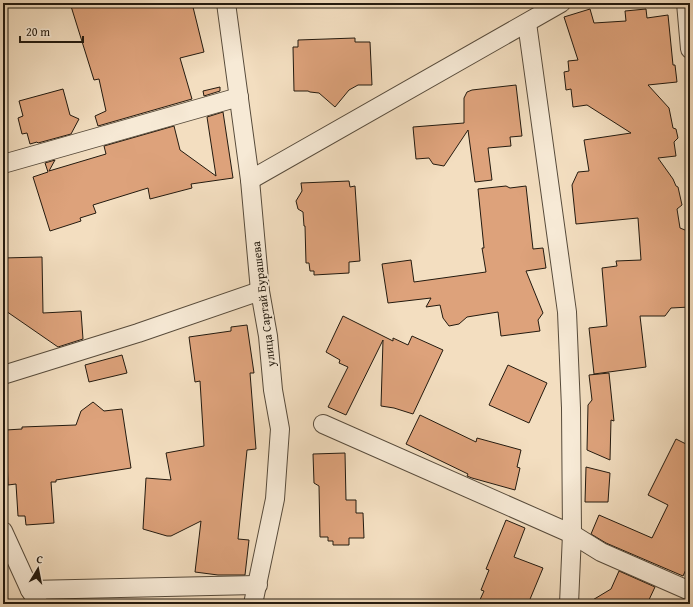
<svg xmlns="http://www.w3.org/2000/svg" width="693" height="607" font-family="'Gentium Book Plus',serif">
	<style>
		.building { fill: #dda27b; stroke: #231a0f }
		.lines { fill: none; stroke-linecap: round; stroke-linejoin: round }
		.street-casing { stroke: #574b3b; stroke-width: 20 }
		.street { stroke: #f7ead6; stroke-width: 18 }
		.labels { text-anchor: middle; dominant-baseline: central; stroke-width: 3.5; stroke-linejoin: round; paint-order: stroke }
		.street-label { font-size: 12px; fill: #231a0f; stroke: #f7ead6 }
	</style>
	<rect width="100%" height="100%" fill="#f3dec0"/>
	<filter id="stains"><feTurbulence type="fractalNoise" baseFrequency=".005" numOctaves="4"/><feColorMatrix values="0 0 0 0 .2 0 0 0 0 .09 0 0 0 0 .02 0 0 0 .5 -.17"/></filter>
	<radialGradient id="worn" r=".72"><stop offset=".6" stop-color="#630" stop-opacity="0"/><stop offset="1" stop-color="#630" stop-opacity=".3"/></radialGradient>
	<g class="building">
		<polygon points="70,3 192,3 204,52 180,58 192,99 98,126 95,116 106,111 99,79 94,80"/>
		<polygon points="590,9 594,23 626,21 625,11 646,9 647,18 668,15 673,65 675,65 677,82 648,85 669,108 673,128 676,129 678,138 674,142 676,156 658,158 673,179 676,186 678,187 682,205 677,209 680,228 690,232 690,253 686,253 690,307 671,308 665,316 640,316 646,367 594,374 589,328 607,326 602,268 617,266 616,261 641,260 638,218 576,224 572,185 578,172 589,171 584,140 631,133 587,105 573,107 571,89 566,90 564,72 569,71 568,61 578,60 564,17"/>
		<polygon points="355,38 355,42 370,42 372,85 358,85 349,90 335,107 319,93 310,92 308,91 294,91 293,47 298,47 298,40"/>
		<polygon points="516,85 522,136 510,137 511,146 488,148 492,180 475,182 468,130 444,166 433,164 429,158 416,159 413,127 464,123 464,98 467,92 472,90"/>
		<polygon points="220,87 220,91 204,96 203,91"/>
		<polygon points="63,89 70,115 79,119 71,134 38,143 37,142 30,144 27,133 22,134 18,118 23,116 19,101"/>
		<polygon points="223,112 233,178 191,184 192,188 150,199 148,188 93,205 96,213 80,218 81,221 50,231 33,177 48,172 45,163 55,160 49,171 106,154 104,146 174,126 180,150 216,176 207,117"/>
		<polygon points="349,181 350,187 355,186 360,261 349,262 349,273 314,275 314,271 310,271 309,263 306,263 305,226 304,226 303,212 298,209 296,201 302,191 301,183"/>
		<polygon points="506,186 510,188 526,186 533,249 543,248 546,268 526,271 543,313 538,320 540,331 501,336 498,312 467,317 459,324 449,326 443,318 440,305 426,307 431,298 388,303 382,264 411,260 414,282 486,272 482,248 484,248 478,189"/>
		<polygon points="42,257 43,313 81,311 83,339 58,347 3,309 3,258"/>
		<polygon points="343,316 393,341 393,338 408,345 412,336 443,350 413,414 394,408 381,406 383,340 346,415 328,407 348,367 339,363 340,360 326,352"/>
		<polygon points="247,325 254,373 250,373 256,449 247,450 238,539 249,540 245,575 218,575 195,572 201,521 171,536 167,536 143,529 146,478 171,480 166,453 204,446 200,381 195,382 189,337 231,331 231,327"/>
		<polygon points="122,355 127,373 89,382 85,365"/>
		<polygon points="508,365 547,383 529,423 489,405"/>
		<polygon points="609,373 614,421 611,420 610,460 587,450 588,405 592,400 589,375"/>
		<polygon points="93,402 104,411 122,409 131,468 56,480 56,482 51,482 54,523 26,525 25,516 18,516 16,484 8,485 6,430 22,429 22,427 76,425 81,411"/>
		<polygon points="420,415 476,442 477,438 521,450 517,467 520,468 515,490 472,478 467,476 468,474 406,444"/>
		<polygon points="676,439 690,446 690,561 683,576 606,543 591,534 599,515 652,538 668,505 648,495"/>
		<polygon points="345,453 346,500 356,500 356,513 363,513 364,538 349,538 349,545 333,545 333,541 328,541 328,537 320,537 319,486 314,483 313,454"/>
		<polygon points="586,467 610,473 608,502 585,502"/>
		<polygon points="506,520 525,528 514,557 543,568 528,604 478,604 484,591 481,590 489,570 486,569"/>
		<polygon points="619,571 655,587 647,604 586,604 611,589"/>
	</g>
	<g class="lines">
		<defs>
			<g id="street">
				<polyline points="226,3 250,180 260,291 268,336 273,390 280,429 275,499 253,604"/>
				<polyline points="686,3 690,49"/>
				<polyline points="527,23 567,312 571,408 572,534 569,604"/>
				<polyline points="3,164 239,97"/>
				<polyline points="250,180 561,3"/>
				<polyline points="3,375 138,333 260,291"/>
				<polyline points="323,424 572,534 601,552 690,591"/>
				<polyline points="3,531 30,590 39,604"/>
				<polyline points="30,590 258,585"/>
			</g>
		</defs>
		<use href="#street" class="street-casing"/>
		<use href="#street" class="street"/>
	</g>
	<g class="labels">
		<g class="street-label">
			<text transform="translate(263 304) rotate(-97)">улица Сартай Бурашева</text>
		</g>
	</g>
	<rect width="693" height="607" fill="none" stroke="#f3dec0" stroke-width="16"/>
	<rect x="4" y="4" width="685" height="599" fill="none" stroke="#231a0f" stroke-width="2"/>
	<rect x="8" y="8" width="677" height="591" fill="none" stroke="#231a0f"/>
	<g transform="translate(38 569) rotate(10)" stroke="#f7ead6" stroke-width="3" paint-order="stroke">
	<path d="M0-3L7 15L0 10L-7 15Z" fill="#231a0f"/>
	<text y="-6" font-size="11" font-weight="bold" text-anchor="middle" fill="#231a0f">С</text>
	</g>
	<path d="M20 36v6h63v-6" fill="none" stroke="#231a0f" stroke-width="2"/>
	<text x="26" y="36" font-size="12" fill="#231a0f" stroke="#f7ead6" stroke-width="3" paint-order="stroke">20 m</text>
	<rect width="100%" height="100%" filter="url(#stains)"/>
	<rect width="100%" height="100%" fill="url(#worn)"/>
</svg>
